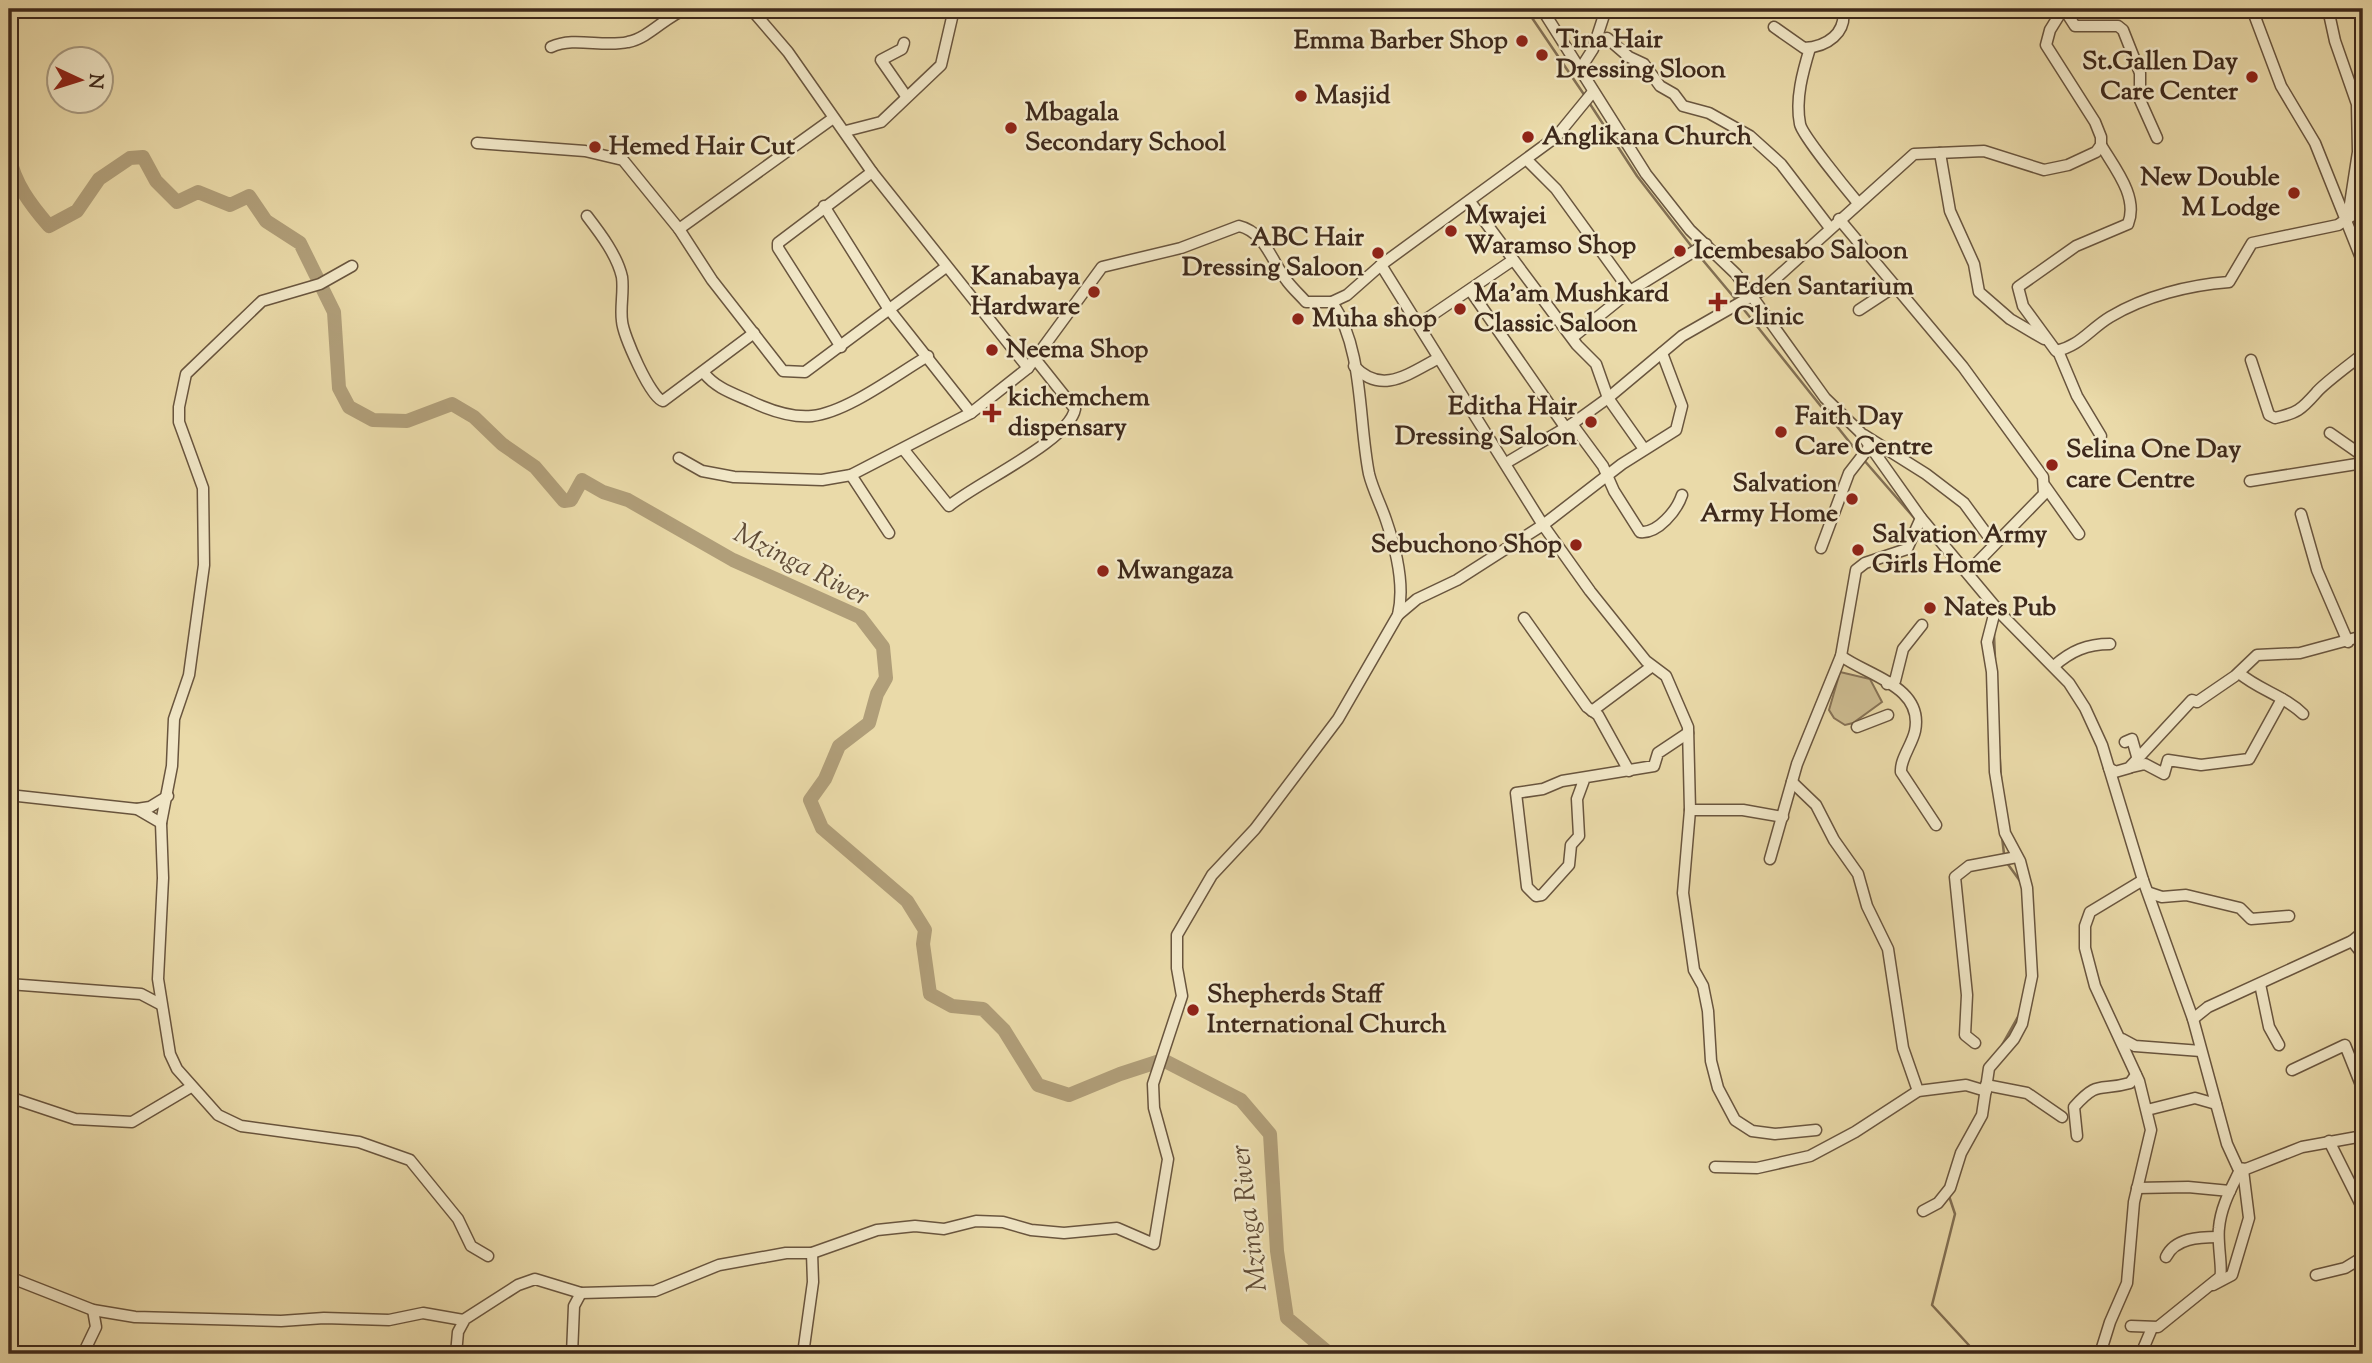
<svg xmlns="http://www.w3.org/2000/svg" width="2372" height="1363" font-family="'Sorts Mill Goudy',serif">
	<style>
		.green { fill: #cdbc91; stroke: #867256; stroke-width: 2 }
		.lines { fill: none; stroke-linecap: round; stroke-linejoin: round }
		.stream { stroke: #826f53; stroke-width: 2.5 }
		.river { stroke: #b09e79; stroke-width: 14 }
		.minor-casing { stroke: #69553e; stroke-width: 13 }
		.minor { stroke: #f1e7c7; stroke-width: 10 }
		.poi-dot { fill: #8f2418; stroke: #f1e7c7; stroke-width: 2.5 }
		.labels { text-anchor: middle; dominant-baseline: central; stroke-width: 5; stroke-linejoin: round; paint-order: stroke }
		.poi-label { font-size: 26px; font-weight: bold; fill: #3e291b; stroke: #f1e7c7; text-anchor: start }
		.water-label { font-size: 28px; font-style: italic; fill: #604c37; stroke: #f1e7c7 }
	</style>
	<rect width="100%" height="100%" fill="#eadaa9"/>
	<filter id="stains"><feTurbulence type="fractalNoise" baseFrequency=".00286" numOctaves="4"/><feColorMatrix values="0 0 0 0 .2 0 0 0 0 .09 0 0 0 0 .02 0 0 0 .5 -.17"/></filter>
	<radialGradient id="worn" r=".72"><stop offset=".6" stop-color="#630" stop-opacity="0"/><stop offset="1" stop-color="#630" stop-opacity=".3"/></radialGradient>
	<polygon class="green" points="1840,672 1870,679 1882,702 1853,723 1845,725 1834,718 1829,710"/>
	<g class="lines">
		<g class="stream">
			<polyline points="1526,9 1585,96"/>
			<polyline points="1588,101 1637,176 1692,247"/>
			<polyline points="1696,252 1737,301"/>
			<polyline points="1741,306 1859,454"/>
			<polyline points="1863,459 1916,520"/>
			<polyline points="1994,634 1995,659"/>
			<polyline points="1999,746 2001,778"/>
			<polyline points="2002,837 2004,854"/>
			<polyline points="2007,863 2020,881"/>
			<polyline points="2002,1045 2019,1015"/>
			<polyline points="1949,1196 1955,1214 1932,1305 1977,1354"/>
		</g>
		<path class="river" d="M9,156C15,184 30,204 49,226L77,211L99,179L130,158L143,157L156,181L177,202L198,192L230,205L249,196L266,221L300,243L334,312L339,388L349,407L373,420L407,421L452,404L474,417L502,444L535,467L564,501L571,500L582,480L603,492L628,500L733,560L860,617L883,647L886,678L877,694L869,723L839,746L825,779L810,800L822,828L907,901L925,930L923,944L930,994L952,1006L983,1009L1004,1030L1038,1085L1069,1095L1120,1074L1163,1060L1241,1100L1270,1134L1277,1251L1287,1318L1330,1354"/>
		<defs>
			<g id="minor">
				<polyline points="751,9 788,52 872,172 1028,368"/>
				<polyline points="1542,9 1646,174 1690,230 1736,274 1825,398 1860,432 1921,518 2003,616 2069,683 2085,708 2102,745 2143,880 2193,1019 2227,1144 2238,1168 2246,1169 2302,1147 2363,1136"/>
				<polyline points="2064,9 2075,26 2118,26 2123,30 2140,73 2140,100 2157,138"/>
				<polyline points="2252,9 2281,86 2315,143 2363,263"/>
				<polyline points="2328,9 2335,41 2357,104 2358,152 2348,217"/>
				<path d="M1774,27L1804,48C1827,47 1847,33 1843,9"/>
				<polyline points="1607,38 1629,57 1644,64 1660,86 1674,94 1683,106 1709,113 1750,136 1781,164 1830,228"/>
				<polyline points="904,43 902,49 881,60 906,96"/>
				<path d="M551,47C575,36 602,48 628,42C649,38 666,16 686,9"/>
				<path d="M1810,48C1803,71 1795,99 1800,124C1802,135 1848,191 1858,203"/>
				<polyline points="1579,71 1593,49 1606,9"/>
				<polyline points="846,131 881,122 941,65 954,9"/>
				<polyline points="477,143 585,151 623,160 679,229 712,280 783,371 805,372 946,267"/>
				<path d="M2101,145C2114,167 2139,197 2128,224L2076,246L2018,287L2023,306L2056,351C2080,346 2090,329 2110,317C2145,296 2189,285 2229,282L2252,243L2338,225L2363,208"/>
				<polyline points="1940,153 1950,211 1974,264 1979,292 2010,319 2044,339"/>
				<polyline points="1527,160 1556,189 1630,291"/>
				<polyline points="1471,203 1577,345 1596,364 1608,398 1644,449"/>
				<polyline points="824,206 888,308 971,413"/>
				<path d="M587,216C600,233 617,255 622,277C624,292 620,307 622,321C623,335 651,399 663,401L754,333"/>
				<polyline points="1839,219 1963,367 2043,477 2044,494 1968,572"/>
				<polyline points="679,229 832,119"/>
				<polyline points="2363,230 2363,231"/>
				<polyline points="1381,265 1543,525 1590,591 1646,661 1666,676 1688,727 1690,810 1743,810 1783,817"/>
				<polyline points="1470,290 1565,427"/>
				<polyline points="1859,310 1894,287"/>
				<polyline points="1419,324 1513,260"/>
				<polyline points="1573,337 1630,291 1706,244"/>
				<polyline points="841,347 778,248 778,243 872,172"/>
				<polyline points="2058,351 2077,396 2101,436"/>
				<path d="M2251,360L2269,415L2275,418C2297,413 2301,410 2316,393C2323,384 2353,362 2363,354"/>
				<path d="M1354,366C1381,395 1407,375 1437,359"/>
				<path d="M704,373C716,388 732,393 750,401C769,410 791,418 812,416C848,412 897,374 928,356"/>
				<path d="M1572,424L1603,466L1614,491L1640,532C1658,534 1677,510 1682,495"/>
				<polyline points="2330,433 2363,456"/>
				<polyline points="1864,435 1926,474 1964,503 1994,544"/>
				<path d="M904,450L949,506C976,483 1069,441 1075,409L1036,360"/>
				<path d="M679,458L702,471L734,477L822,480L851,475L971,413L1028,368L1102,267L1181,248L1239,226C1265,232 1272,262 1287,281C1293,289 1300,295 1306,302H1332L1347,295L1381,265L1556,137L1592,93"/>
				<polyline points="1506,463 1572,424 1608,398 1682,336 1764,289 1914,154 1984,151 2044,170 2068,165 2096,152 2101,145 2101,137 2095,122 2046,45 2050,30 2063,9"/>
				<polyline points="851,475 889,533"/>
				<polyline points="2250,481 2363,463"/>
				<polyline points="2045,486 2079,534"/>
				<polyline points="2301,514 2317,570 2348,642"/>
				<polyline points="1821,548 1849,473 1870,446"/>
				<polyline points="1398,615 1417,599 1457,580 1543,525 1622,464 1676,430 1682,406 1662,353"/>
				<polyline points="1524,618 1587,707 1598,715 1629,771"/>
				<path d="M1841,656C1869,676 1924,687 1915,731C1912,745 1900,759 1901,772L1936,825"/>
				<path d="M2054,666C2071,651 2087,644 2110,644"/>
				<path d="M2239,673C2259,690 2285,696 2303,714"/>
				<polyline points="1887,684 1895,681 1903,649 1922,625"/>
				<polyline points="1592,711 1651,667"/>
				<polyline points="1857,727 1888,715"/>
				<polyline points="2125,742 2132,739 2138,760"/>
				<polyline points="2132,767 2145,764 2164,774 2168,760 2201,765 2249,759 2282,699"/>
				<polyline points="2109,768 2115,772 2129,768 2192,700 2197,702 2235,676 2257,655 2300,653 2363,636"/>
				<polyline points="1584,780 1577,799 1579,836 1571,845 1569,865 1542,895 1536,896 1527,887 1516,793 1543,789 1562,781 1654,766 1658,753 1688,733"/>
				<polyline points="1792,782 1816,805 1834,840 1858,874 1867,906 1888,949 1903,1048 1918,1091"/>
				<polyline points="9,795 137,809 161,823 163,878 158,979 170,1054 177,1069 218,1115 241,1126 359,1142 410,1160 458,1219 471,1246 488,1256"/>
				<polyline points="137,809 150,807 168,796"/>
				<polyline points="1690,810 1683,893 1694,970 1703,986 1708,1011 1711,1061 1718,1088 1735,1120 1752,1131 1775,1134 1816,1130"/>
				<polyline points="161,823 172,766 174,719 189,675 204,565 203,488 179,422 179,407 186,374 262,301 320,284 352,266"/>
				<polyline points="1770,859 1797,764 1841,656 1856,570 1865,563 1907,549 1921,518"/>
				<polyline points="2150,893 2162,897 2186,895 2240,908 2251,919 2289,916"/>
				<polyline points="2352,941 2363,955"/>
				<polyline points="9,984 141,994 160,1004"/>
				<polyline points="2260,984 2269,1027 2279,1045"/>
				<polyline points="2193,1019 2208,1007 2352,941 2363,932"/>
				<polyline points="2122,1039 2135,1046 2201,1051"/>
				<polyline points="1975,1043 1965,1035 1967,995 1955,877 1969,866 2017,857"/>
				<polyline points="2292,1070 2345,1045 2363,1090"/>
				<polyline points="1986,1085 2027,1093 2062,1117"/>
				<polyline points="9,1097 75,1119 132,1122 191,1087"/>
				<polyline points="2147,1110 2195,1098 2216,1104"/>
				<path d="M2077,1136L2074,1107C2099,1079 2099,1092 2130,1083L2136,1075"/>
				<polyline points="2329,1141 2363,1209"/>
				<polyline points="1715,1167 1757,1168 1810,1156 1855,1132 1918,1091 1966,1085 1986,1091"/>
				<polyline points="2137,1188 2188,1187 2230,1191"/>
				<polyline points="1923,1211 1938,1203 1950,1188 1961,1153 1982,1115 1989,1068 2014,1039 2022,1024 2032,976 2027,888 2020,861 2005,833 1995,772 1992,672 1987,642 1996,607"/>
				<path d="M2166,1257C2175,1238 2199,1237 2218,1237"/>
				<polyline points="2316,1275 2345,1268 2363,1257"/>
				<polyline points="9,1277 93,1310 135,1317 281,1321 324,1318 389,1320 423,1313 463,1320"/>
				<polyline points="2213,1285 2232,1275 2249,1218 2243,1170"/>
				<path d="M2131,1326L2158,1327L2220,1277C2223,1271 2217,1241 2219,1228C2221,1206 2231,1189 2240,1170"/>
				<polyline points="83,1354 96,1327 93,1310"/>
				<path d="M456,1354L458,1332L465,1319L518,1285L535,1279L581,1293L655,1291L719,1265L786,1253H812L877,1230L915,1226L944,1229L976,1221L1003,1222L1031,1230L1064,1233L1117,1228L1154,1244L1168,1159L1154,1108L1153,1084L1182,996L1177,968V935L1212,875L1255,829L1338,719L1398,615C1405,586 1396,549 1386,520C1381,505 1373,490 1369,474C1358,419 1364,350 1332,302"/>
				<polyline points="572,1354 574,1306 581,1293"/>
				<polyline points="803,1354 813,1282 812,1253"/>
				<polyline points="2100,1354 2110,1322 2127,1283 2134,1202 2151,1130 2139,1081 2095,986 2085,948 2085,926 2090,912 2143,880"/>
				<polyline points="2141,1354 2152,1328"/>
			</g>
		</defs>
		<use href="#minor" class="minor-casing"/>
		<use href="#minor" class="minor"/>
	</g>
	<g class="poi-dot">
		<circle cx="1522" cy="41" r="7"/>
		<circle cx="1542" cy="55" r="7"/>
		<circle cx="2252" cy="77" r="7"/>
		<circle cx="1301" cy="96" r="7"/>
		<circle cx="1011" cy="128" r="7"/>
		<circle cx="1528" cy="137" r="7"/>
		<circle cx="595" cy="147" r="7"/>
		<circle cx="2294" cy="193" r="7"/>
		<circle cx="1451" cy="231" r="7"/>
		<circle cx="1680" cy="251" r="7"/>
		<circle cx="1378" cy="253" r="7"/>
		<circle cx="1094" cy="292" r="7"/>
		<path d="M1714.5 291.5h7v7h7v7h-7v7h-7v-7h-7v-7h7z"/>
		<circle cx="1460" cy="309" r="7"/>
		<circle cx="1298" cy="319" r="7"/>
		<circle cx="992" cy="350" r="7"/>
		<path d="M988.5 402.5h7v7h7v7h-7v7h-7v-7h-7v-7h7z"/>
		<circle cx="1591" cy="422" r="7"/>
		<circle cx="1781" cy="432" r="7"/>
		<circle cx="2052" cy="465" r="7"/>
		<circle cx="1852" cy="499" r="7"/>
		<circle cx="1576" cy="545" r="7"/>
		<circle cx="1858" cy="550" r="7"/>
		<circle cx="1103" cy="571" r="7"/>
		<circle cx="1930" cy="608" r="7"/>
		<circle cx="1193" cy="1010" r="7"/>
	</g>
	<g class="labels">
		<g class="poi-label">
			<text x="1556" y="40">Tina Hair<tspan x="1556" dy="30">Dressing Sloon</tspan></text>
			<text x="1508" y="41" text-anchor="end">Emma Barber Shop</text>
			<text x="2238" y="62" text-anchor="end">St.Gallen Day<tspan x="2238" dy="30">Care Center</tspan></text>
			<text x="1315" y="96">Masjid</text>
			<text x="1025" y="113">Mbagala<tspan x="1025" dy="30">Secondary School</tspan></text>
			<text x="1542" y="137">Anglikana Church</text>
			<text x="609" y="147">Hemed Hair Cut</text>
			<text x="2280" y="178" text-anchor="end">New Double<tspan x="2280" dy="30">M Lodge</tspan></text>
			<text x="1465" y="216">Mwajei<tspan x="1465" dy="30">Waramso Shop</tspan></text>
			<text x="1364" y="238" text-anchor="end">ABC Hair<tspan x="1364" dy="30">Dressing Saloon</tspan></text>
			<text x="1694" y="251">Icembesabo Saloon</text>
			<text x="1080" y="277" text-anchor="end">Kanabaya<tspan x="1080" dy="30">Hardware</tspan></text>
			<text x="1734" y="287">Eden Santarium<tspan x="1734" dy="30">Clinic</tspan></text>
			<text x="1474" y="294">Ma'am Mushkard<tspan x="1474" dy="30">Classic Saloon</tspan></text>
			<text x="1312" y="319">Muha shop</text>
			<text x="1006" y="350">Neema Shop</text>
			<text x="1008" y="398">kichemchem<tspan x="1008" dy="30">dispensary</tspan></text>
			<text x="1577" y="407" text-anchor="end">Editha Hair<tspan x="1577" dy="30">Dressing Saloon</tspan></text>
			<text x="1795" y="417">Faith Day<tspan x="1795" dy="30">Care Centre</tspan></text>
			<text x="2066" y="450">Selina One Day<tspan x="2066" dy="30">care Centre</tspan></text>
			<text x="1838" y="484" text-anchor="end">Salvation<tspan x="1838" dy="30">Army Home</tspan></text>
			<text x="1872" y="535">Salvation Army<tspan x="1872" dy="30">Girls Home</tspan></text>
			<text x="1562" y="545" text-anchor="end">Sebuchono Shop</text>
			<text x="1117" y="571">Mwangaza</text>
			<text x="1944" y="608">Nates Pub</text>
			<text x="1207" y="995">Shepherds Staff<tspan x="1207" dy="30">International Church</tspan></text>
		</g>
		<g class="water-label">
			<text transform="translate(801 566) rotate(27)">Mzinga River</text>
			<text transform="translate(1250 1218) rotate(-97)">Mzinga River</text>
		</g>
	</g>
	<rect width="2372" height="1363" fill="none" stroke="#eadaa9" stroke-width="35"/>
	<rect x="10" y="10" width="2351" height="1342" fill="none" stroke="#3e291b" stroke-width="3.5"/>
	<rect x="18" y="18" width="2337" height="1328" fill="none" stroke="#3e291b" stroke-width="2"/>
	<g transform="translate(80 80) rotate(94)"><circle r="33" fill="#f1e7c7" stroke="#a99b82" stroke-width="2"/>
	<path d="M0-5L12 26L0 18L-12 26Z" fill="#8f2418"/>
	<text y="-10" font-size="19" font-weight="bold" text-anchor="middle" fill="#3e291b">N</text>
	</g>
	<rect width="100%" height="100%" filter="url(#stains)"/>
	<rect width="100%" height="100%" fill="url(#worn)"/>
</svg>
